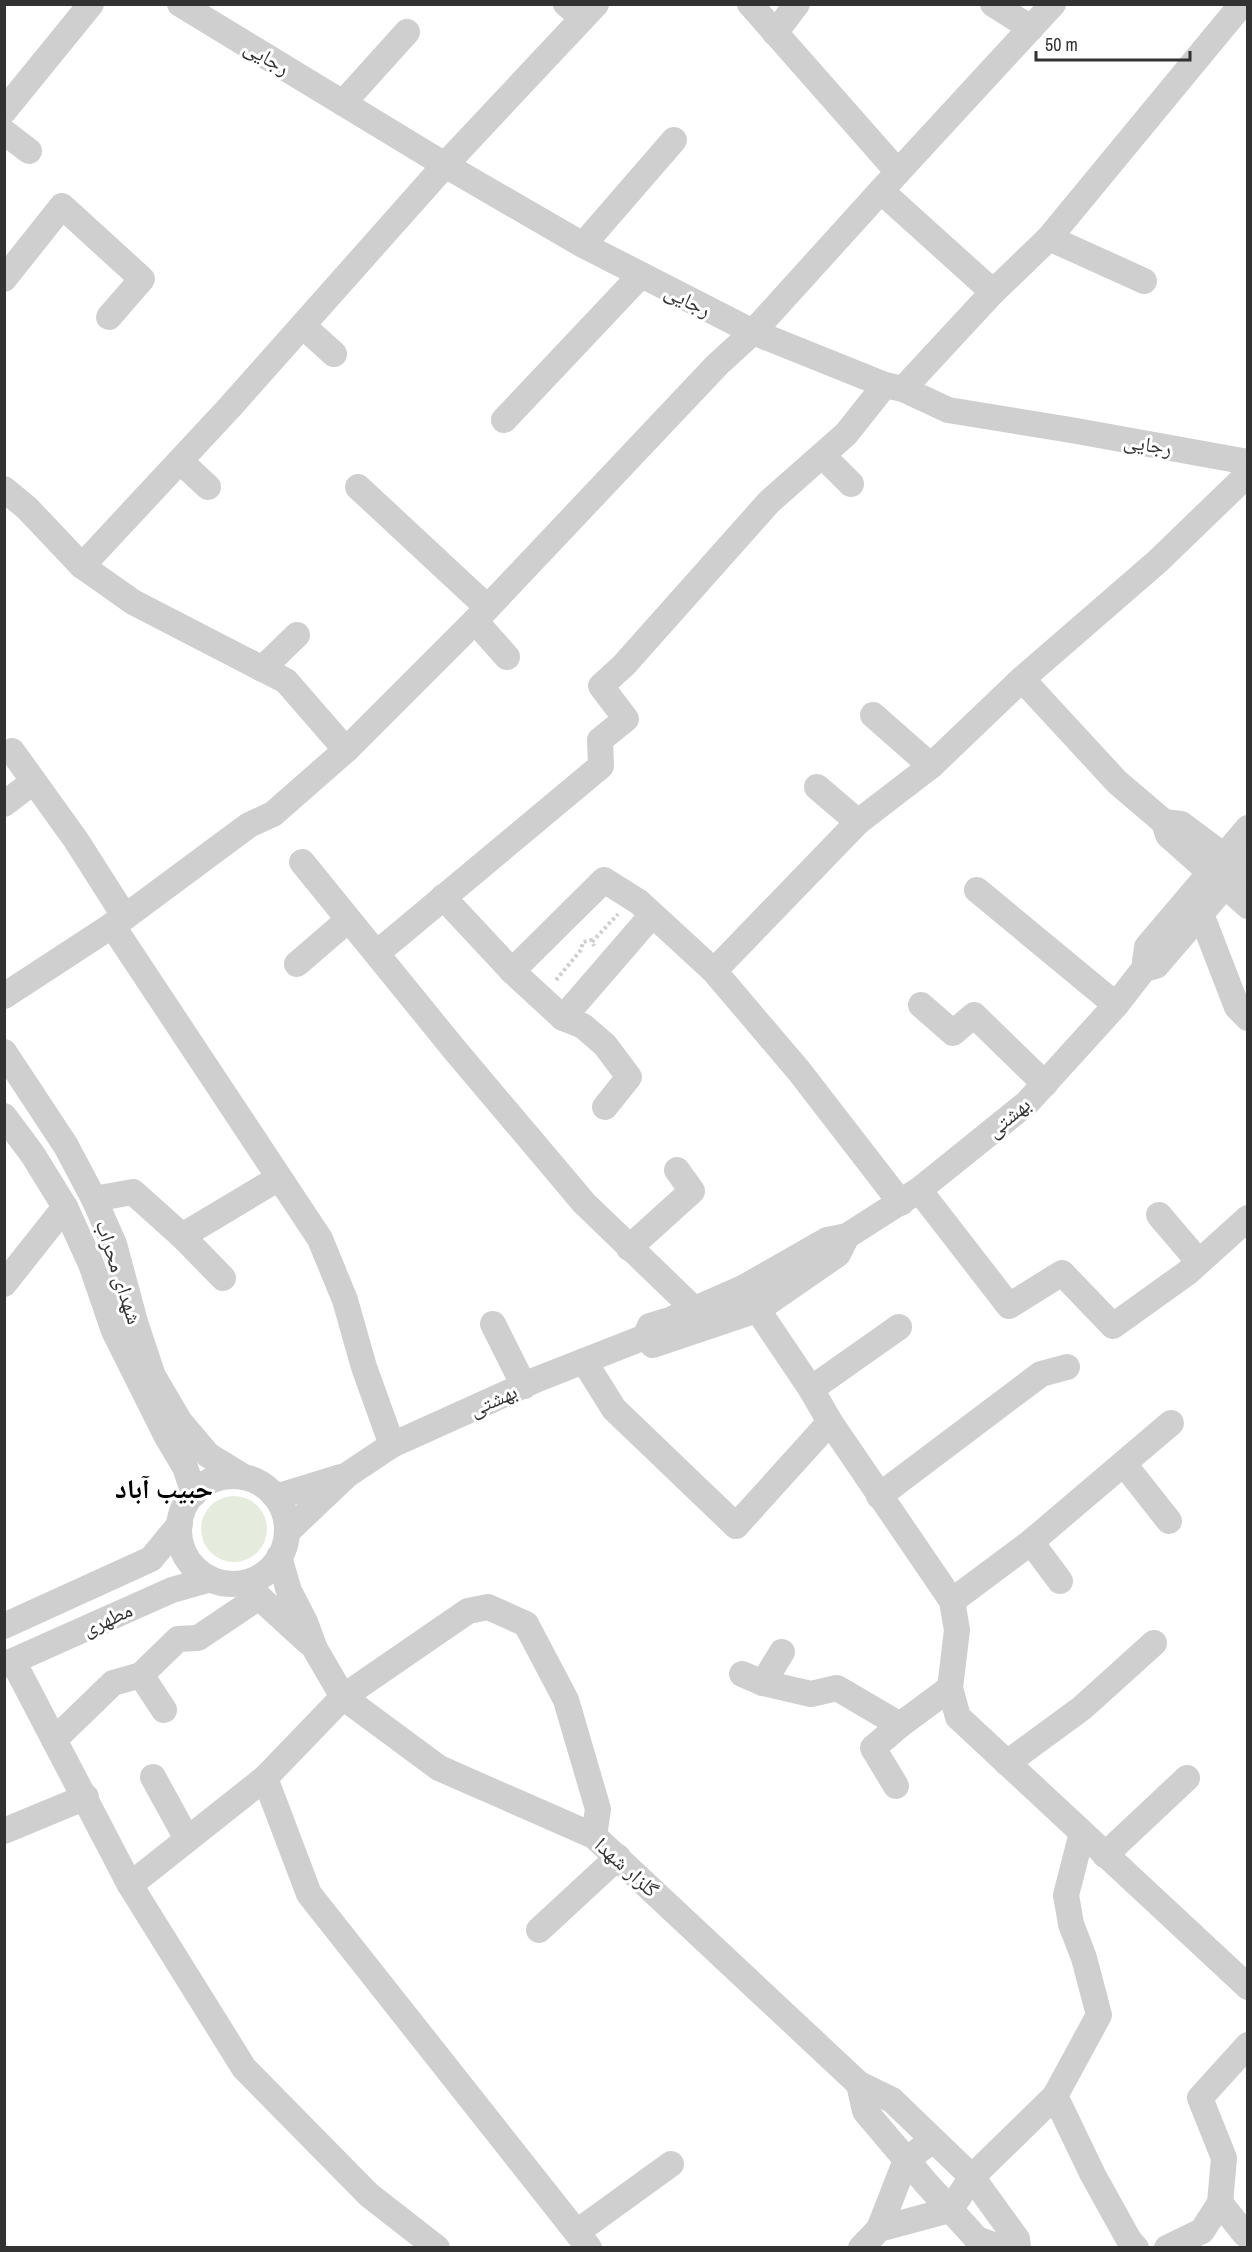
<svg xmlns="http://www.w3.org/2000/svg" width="1252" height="2252" font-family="'Archivo Narrow','Noto Naskh Arabic',sans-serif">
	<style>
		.green { fill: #e5ecde }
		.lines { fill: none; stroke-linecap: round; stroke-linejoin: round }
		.path { stroke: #cfcfcf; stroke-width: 4; stroke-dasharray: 3 3; stroke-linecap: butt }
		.minor { stroke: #cfcfcf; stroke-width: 26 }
		.labels { text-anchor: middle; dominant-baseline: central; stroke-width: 6; stroke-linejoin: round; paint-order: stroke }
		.street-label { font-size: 21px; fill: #323232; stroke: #fff }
		.district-label { font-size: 27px; font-weight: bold; fill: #000; stroke: #fff }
	</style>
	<rect width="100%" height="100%" fill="#fff"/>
	<circle class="green" cx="234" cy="1529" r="33"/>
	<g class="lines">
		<g class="path">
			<polyline points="592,942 618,914"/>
			<polyline points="556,980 581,950 583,942 591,940 594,946"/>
		</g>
		<g class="minor">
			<polyline points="180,4 445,165 583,245 753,332 885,385 903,389 948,410 1071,430 1248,462"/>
			<polyline points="566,4 583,18"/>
			<polyline points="750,4 898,172"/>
			<polyline points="993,4 1031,28"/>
			<polyline points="775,33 797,4"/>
			<polyline points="343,103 407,32"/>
			<polyline points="4,111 91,4"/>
			<polyline points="4,132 29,151"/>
			<polyline points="881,191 993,292"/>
			<polyline points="1049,238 1144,281"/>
			<polyline points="583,245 674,140"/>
			<polyline points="4,279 62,206 142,279 109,317"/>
			<polyline points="303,326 334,354"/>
			<polyline points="903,389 993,292 1049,238 1242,4"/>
			<polyline points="504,420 640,276"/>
			<polyline points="823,456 851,484"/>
			<polyline points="180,461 208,487"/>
			<polyline points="358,487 487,607"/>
			<polyline points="4,489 27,508 82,566 133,602 286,681 346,750"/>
			<polyline points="82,566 230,407 445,165 596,4"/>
			<polyline points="475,621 507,657"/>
			<polyline points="262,669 297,635"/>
			<polyline points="1022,679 1117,782 1164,822 1181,824 1224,856 1248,877"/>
			<polyline points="873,715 931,766"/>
			<polyline points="12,751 76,840 125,917"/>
			<polyline points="817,787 858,822"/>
			<polyline points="4,804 33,782"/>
			<polyline points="1164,822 1168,835 1248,906"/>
			<polyline points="302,862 454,1049 584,1203 694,1309"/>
			<polyline points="977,890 1116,1005"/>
			<polyline points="443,897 512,971 563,1018 583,1026 605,1045 629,1077 605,1107"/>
			<polyline points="1201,914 1237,1007 1248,1018"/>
			<polyline points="112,925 320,1239 345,1300 364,1367 392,1445"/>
			<polyline points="377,953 601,766 600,740 626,719 601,686 624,665 769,502 846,434 885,385"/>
			<polyline points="297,964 348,920"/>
			<polyline points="1144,969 1156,966 1248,859"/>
			<polyline points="512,971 604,880 639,902 714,971 799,1071 901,1203"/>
			<polyline points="714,971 858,822 931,766 1022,679 1158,561 1248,474"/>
			<polyline points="4,996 125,917 249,825 273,814 346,750 475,621 717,365 753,332 898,172 1053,4"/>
			<polyline points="921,1005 953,1033 974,1015 1045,1084"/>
			<polyline points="563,1018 652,915"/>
			<polyline points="4,1052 66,1146 94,1199 114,1244 135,1322 153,1376 180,1422 208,1455 244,1477"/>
			<polyline points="4,1116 33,1155 65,1207 91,1264 114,1331 166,1435 185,1467 194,1494"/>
			<polyline points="919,1190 1009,1306 1062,1273 1113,1326 1187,1273 1248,1218"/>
			<polyline points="94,1199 133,1192 182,1236 223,1278"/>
			<polyline points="1159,1215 1199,1262"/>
			<polyline points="182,1236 279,1178"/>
			<polyline points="629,1248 692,1191 677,1170"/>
			<polyline points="4,1284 65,1207"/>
			<polyline points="743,1288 811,1389 830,1422 952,1601 957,1630 950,1688 958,1717 1248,1987"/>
			<polyline points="493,1324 524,1386"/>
			<polyline points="645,1337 653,1345 757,1310 838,1254 847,1236"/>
			<polyline points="584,1361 614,1409 736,1526 830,1422"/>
			<polyline points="811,1389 899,1327"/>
			<polyline points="1124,1464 1169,1521"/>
			<circle cx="233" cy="1530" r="54"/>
			<polyline points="879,1496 1041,1374 1067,1367"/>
			<polyline points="276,1497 341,1477"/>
			<polyline points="288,1531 347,1475 392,1445 538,1379 645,1337 650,1326 670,1320 743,1288 827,1240 847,1236 919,1190 1027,1103 1116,1005 1144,969 1147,947 1248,828"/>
			<polyline points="1031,1542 1060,1581"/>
			<polyline points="279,1557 289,1591 305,1622 315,1649 343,1697 439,1768 594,1836 859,2084 892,2100 972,2177 1017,2239 1018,2248"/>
			<polyline points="247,1586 308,1642"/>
			<polyline points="952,1601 1031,1542 1171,1423"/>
			<polyline points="4,1626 151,1559 180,1524"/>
			<polyline points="13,1661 130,1885 244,2068 369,2195 437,2248"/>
			<polyline points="4,1665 172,1590 211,1579"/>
			<polyline points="742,1674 763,1683 811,1694 837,1688 900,1725 950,1688"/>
			<polyline points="141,1675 164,1710"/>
			<polyline points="763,1683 782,1652"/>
			<polyline points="54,1740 113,1683 141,1675 178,1639 198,1638 259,1597"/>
			<polyline points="1007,1763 1082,1708 1154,1643"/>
			<polyline points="153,1777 187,1839"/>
			<polyline points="265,1778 309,1894 589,2248"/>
			<polyline points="896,1786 873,1748 900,1725"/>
			<polyline points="4,1831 86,1797"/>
			<polyline points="1105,1855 1187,1778"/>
			<polyline points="130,1885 265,1778 343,1697 468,1611 488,1607 526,1624 566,1700 598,1809 594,1836"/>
			<polyline points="539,1930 618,1857"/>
			<polyline points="859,2084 865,2111 926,2183 977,2239 1001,2248"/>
			<polyline points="1055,2096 1093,2175 1129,2240 1136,2248"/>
			<polyline points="933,2140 906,2160 879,2229 950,2210 972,2177 1055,2096 1099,2015 1084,1958 1071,1924 1066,1895 1082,1833"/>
			<polyline points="1220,2203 1245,2234 1248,2232"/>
			<polyline points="577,2232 671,2164"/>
			<polyline points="861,2248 879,2229"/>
			<polyline points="1167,2248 1202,2231 1220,2203 1224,2158 1200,2098 1248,2045"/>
		</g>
	</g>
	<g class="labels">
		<g class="street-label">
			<text transform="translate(267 57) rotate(31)">رجایی</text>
			<text transform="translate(688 300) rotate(27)">رجایی</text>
			<text transform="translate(1148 444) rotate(10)">رجایی</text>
			<text transform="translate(1008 1117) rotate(-40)">بهشتی</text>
			<text transform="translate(119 1272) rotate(72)">شهدای محراب</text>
			<text transform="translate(493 1400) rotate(-24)">بهشتی</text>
			<text transform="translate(107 1619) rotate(-24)">مطهری</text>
			<text transform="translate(627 1867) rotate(42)">گلزار شهدا</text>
		</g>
		<g class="district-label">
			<text x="164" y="1488">حبیب آباد</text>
		</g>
	</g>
	<rect width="1252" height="2252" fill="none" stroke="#323232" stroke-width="12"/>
	<path d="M1036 51v9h154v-9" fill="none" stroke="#323232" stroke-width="3"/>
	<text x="1045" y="51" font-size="18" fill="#323232" stroke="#ffffff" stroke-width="4.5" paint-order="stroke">50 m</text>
</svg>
